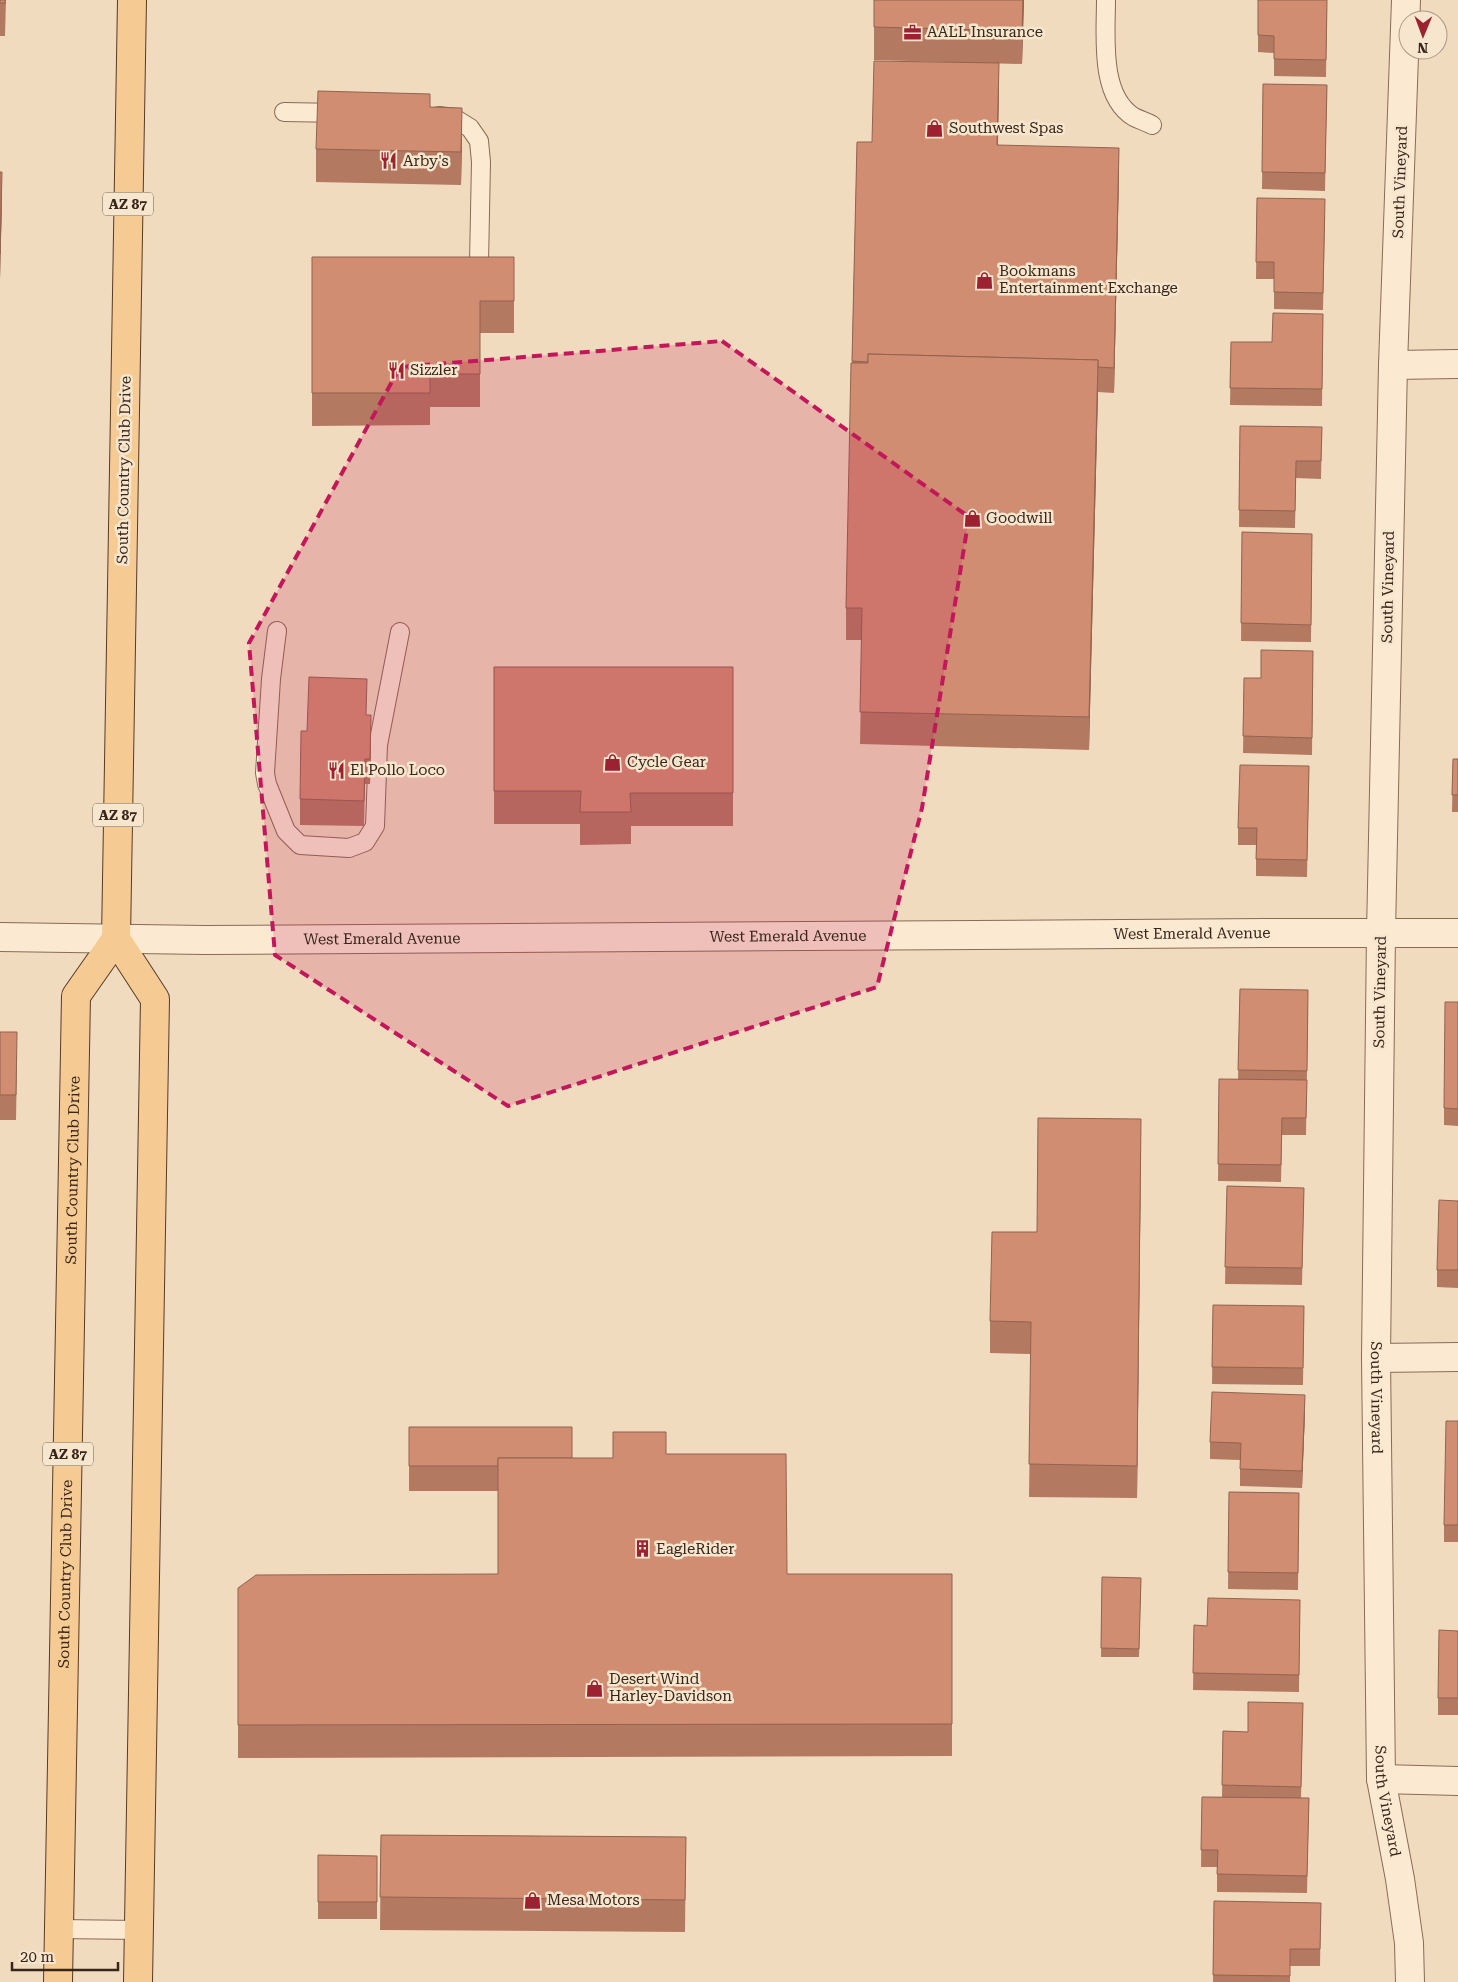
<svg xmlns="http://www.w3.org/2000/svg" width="1458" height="1982" font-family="'Roboto Serif',serif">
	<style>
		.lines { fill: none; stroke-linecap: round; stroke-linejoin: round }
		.service-casing { stroke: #896b56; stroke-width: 20 }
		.minor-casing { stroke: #896b56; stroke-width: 30 }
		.primary-casing { stroke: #563a2b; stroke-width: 30 }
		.service { stroke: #fbe9d1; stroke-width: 18 }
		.minor { stroke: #fbe9d1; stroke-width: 28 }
		.primary { stroke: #f6cb93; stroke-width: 28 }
		.wall { fill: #b47961 }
		.shaded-wall { fill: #92634f }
		.building { fill: #d18d71; stroke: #92634f }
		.marked { fill: #c2185b; fill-opacity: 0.2; stroke: #c2185b; stroke-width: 4; stroke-dasharray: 10 6; stroke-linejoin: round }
		.labels { text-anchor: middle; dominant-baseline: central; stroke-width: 5; stroke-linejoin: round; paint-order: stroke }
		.shield { fill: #f7e6ce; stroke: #716051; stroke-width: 1 }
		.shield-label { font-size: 14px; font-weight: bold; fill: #38261b }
		.poi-label { font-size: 15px; fill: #38261b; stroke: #f7e6ce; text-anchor: start }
		.street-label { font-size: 15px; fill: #38261b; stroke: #f7e6ce }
	</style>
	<rect width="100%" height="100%" fill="#f0dbbe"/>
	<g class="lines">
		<defs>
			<g id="service">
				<path d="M1106,0C1106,35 1099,96 1134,117C1140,120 1147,122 1152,125"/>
				<polyline points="284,112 341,113"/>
				<polyline points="439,116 454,118 470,128 479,141 481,162 479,263"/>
				<polyline points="277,631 271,679 265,773 267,784 286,831 300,845 349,848 365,842 375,826 378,745 400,632"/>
				<polyline points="59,1929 139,1930"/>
			</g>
			<g id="minor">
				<path id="s1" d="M1406,0L1393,365L1381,933L1376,1358L1381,1779L1400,1879L1409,1943L1410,1982"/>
				<polyline points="1393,365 1458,364"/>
				<path id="s2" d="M0,937L205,940L1266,933H1458"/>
				<polyline points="1376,1358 1458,1357"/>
				<polyline points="1381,1779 1458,1781"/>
			</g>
			<g id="primary">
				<polyline points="132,0 116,939 155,999 138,1982"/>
				<path id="s3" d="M58,1982L76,996L116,939"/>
			</g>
		</defs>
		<use href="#service" class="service-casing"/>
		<use href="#minor" class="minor-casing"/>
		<use href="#primary" class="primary-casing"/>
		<use href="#service" class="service"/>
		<use href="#minor" class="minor"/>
		<use href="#primary" class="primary"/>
	</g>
	<g class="wall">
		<polygon points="0,0 6,0 5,36 0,36"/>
		<polygon points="874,0 1024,0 1022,64 874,60"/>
		<polygon points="1258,0 1327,0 1326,77 1274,76 1274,53 1258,52"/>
		<polygon points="1263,84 1327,85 1325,191 1262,189"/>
		<polygon points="999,88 998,145 1119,173 1114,393 1098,392 1089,750 860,744 862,640 846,640 846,608 857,142 872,142"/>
		<polygon points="430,107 462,140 461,185 316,182 316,149"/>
		<polygon points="0,172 2,197 0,279"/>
		<polygon points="1257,198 1325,216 1323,310 1274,309 1274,279 1256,279"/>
		<polygon points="312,257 514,257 514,333 480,333 480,407 430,407 430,425 312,426"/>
		<polygon points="1323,314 1322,406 1230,405 1231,342 1272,342"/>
		<polygon points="1240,426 1322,427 1321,479 1296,478 1295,528 1239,527"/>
		<polygon points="1242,532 1312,534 1311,642 1241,641"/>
		<polygon points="1313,651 1312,755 1243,753 1244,678 1261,678"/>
		<polygon points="494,667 733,667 733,826 631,826 631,844 580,845 580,824 494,824"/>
		<polygon points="367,715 371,740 370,784 365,784 364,826 300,825 300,799 307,731"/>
		<polygon points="1453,759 1458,759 1458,812 1452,812"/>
		<polygon points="1309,766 1307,877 1256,876 1256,845 1238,845 1238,828"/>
		<polygon points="1240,989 1308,1007 1306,1135 1282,1135 1281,1182 1218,1181 1219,1079 1238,1079"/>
		<polygon points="1458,1002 1458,1126 1444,1125 1444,1108"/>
		<polygon points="0,1032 17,1057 16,1120 0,1120"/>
		<polygon points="1141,1151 1137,1498 1029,1497 1031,1354 990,1353 990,1321 1037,1232"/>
		<polygon points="1227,1186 1304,1188 1302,1285 1225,1284"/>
		<polygon points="1458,1201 1458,1288 1437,1287 1437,1270"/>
		<polygon points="1213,1305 1304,1306 1303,1385 1212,1384"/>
		<polygon points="1305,1412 1302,1488 1240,1486 1240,1460 1210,1459 1210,1442"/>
		<polygon points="1458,1421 1458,1542 1444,1542 1444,1525"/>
		<polygon points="409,1427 572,1458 613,1458 666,1454 787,1574 952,1574 952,1756 238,1758 238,1588 498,1574 498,1491 409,1491"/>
		<polygon points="1229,1492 1299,1493 1298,1590 1228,1589"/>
		<polygon points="1102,1577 1141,1578 1139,1657 1101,1657"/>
		<polygon points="1300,1600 1299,1692 1193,1690 1194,1625 1207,1626"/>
		<polygon points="1458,1631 1458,1715 1438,1715 1438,1698"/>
		<polygon points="1303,1703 1301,1798 1309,1798 1307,1893 1217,1892 1217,1867 1201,1867 1202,1797 1222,1797 1223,1731 1248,1732"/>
		<polygon points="381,1835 686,1837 685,1932 380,1930"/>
		<polygon points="318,1855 377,1856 377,1919 318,1919"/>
		<polygon points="1214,1901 1321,1903 1320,1966 1290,1966 1290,1982 1213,1982"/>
	</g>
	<g class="shaded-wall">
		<polygon points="1023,0 1024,0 1022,64 1022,31"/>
		<polygon points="999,63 999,88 997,170 997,145"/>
		<polygon points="462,108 462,140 461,185 461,152"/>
		<polygon points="1119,148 1119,173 1114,393 1114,368"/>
		<polygon points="2,172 2,197 0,279 0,254"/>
		<polygon points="1098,360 1098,392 1089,750 1089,717"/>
		<polygon points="371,715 371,740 370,784 370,759"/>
		<polygon points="1141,1119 1141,1151 1137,1498 1137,1466"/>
		<polygon points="1305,1395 1305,1412 1302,1488 1302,1471"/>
	</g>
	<g class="building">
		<rect x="0" y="0" width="5" height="3"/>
		<polygon points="874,0 1023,0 1022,31 874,27"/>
		<polygon points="1258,0 1327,0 1326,60 1274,59 1274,36 1258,35"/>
		<polygon points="874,61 999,63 997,145 1119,148 1114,368 1098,367 1098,360 868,354 868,362 852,361 857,142 872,142"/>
		<polygon points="1263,84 1327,85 1325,173 1262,172"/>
		<polygon points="318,91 430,94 430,107 462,108 461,152 316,149"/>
		<polygon points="0,172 2,172 0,254"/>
		<polygon points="1257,198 1325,199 1323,293 1274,292 1274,262 1256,262"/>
		<polygon points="312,257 514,257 514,301 480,301 480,374 430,374 430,393 312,393"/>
		<polygon points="1273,313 1323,314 1322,389 1230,388 1231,342 1272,342"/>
		<polygon points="868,354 1098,360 1089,717 860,712 862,608 846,608 851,363 868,363"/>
		<polygon points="1240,426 1322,427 1321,461 1296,461 1295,511 1239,510"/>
		<polygon points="1242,532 1312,534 1311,625 1241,623"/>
		<polygon points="1261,650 1313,651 1312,738 1243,736 1244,678 1261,678"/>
		<polygon points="494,667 733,667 733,793 630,793 631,812 580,812 581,791 494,791"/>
		<polygon points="309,677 367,679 366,715 371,715 370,759 365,759 364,801 300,799 301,731 307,731"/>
		<polygon points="1453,759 1458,759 1458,795 1452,795"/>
		<polygon points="1240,765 1309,766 1307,860 1256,859 1257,828 1238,828"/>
		<polygon points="1240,989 1308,990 1307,1071 1238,1070"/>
		<polygon points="1445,1002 1458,1002 1458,1109 1444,1108"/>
		<polygon points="0,1032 17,1032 16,1095 0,1095"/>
		<polygon points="1219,1079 1307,1080 1306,1118 1282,1118 1281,1165 1218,1164"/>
		<polygon points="1038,1118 1141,1119 1137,1466 1029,1464 1031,1322 990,1321 992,1232 1037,1232"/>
		<polygon points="1227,1186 1304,1188 1302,1268 1225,1267"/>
		<polygon points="1439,1200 1458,1201 1458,1270 1437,1270"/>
		<polygon points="1213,1305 1304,1306 1303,1368 1212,1367"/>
		<polygon points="1212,1392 1305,1395 1302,1471 1240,1469 1241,1443 1210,1442"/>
		<polygon points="1446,1421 1458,1421 1458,1525 1444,1525"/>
		<polygon points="409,1427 572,1427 572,1458 498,1458 498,1466 409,1466"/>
		<polygon points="613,1432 666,1432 666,1454 786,1454 787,1574 952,1574 952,1724 238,1725 238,1588 256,1575 498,1574 498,1458 613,1458"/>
		<polygon points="1229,1492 1299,1493 1298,1573 1228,1572"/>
		<polygon points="1102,1577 1141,1578 1139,1649 1101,1648"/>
		<polygon points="1208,1598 1300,1600 1299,1675 1193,1673 1194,1625 1207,1626"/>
		<polygon points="1439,1630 1458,1631 1458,1698 1438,1698"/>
		<polygon points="1248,1702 1303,1703 1301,1787 1222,1785 1223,1731 1248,1732"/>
		<polygon points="1202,1797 1309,1798 1307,1876 1217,1874 1218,1850 1201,1850"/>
		<polygon points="381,1835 686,1837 685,1900 380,1897"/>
		<polygon points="318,1855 377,1856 377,1902 318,1902"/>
		<polygon points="1214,1901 1321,1903 1320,1949 1290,1949 1290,1976 1213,1975"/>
	</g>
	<path class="marked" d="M722,341L969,517L922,808L877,987L508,1106L275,955L249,643L400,367Z"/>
	<defs>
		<symbol id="office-bare" viewBox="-9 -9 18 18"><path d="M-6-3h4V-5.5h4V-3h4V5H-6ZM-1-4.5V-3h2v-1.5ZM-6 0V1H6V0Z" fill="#9c2232" stroke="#f7e6ce" stroke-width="2.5" paint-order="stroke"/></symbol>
		<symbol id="shop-bare" viewBox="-9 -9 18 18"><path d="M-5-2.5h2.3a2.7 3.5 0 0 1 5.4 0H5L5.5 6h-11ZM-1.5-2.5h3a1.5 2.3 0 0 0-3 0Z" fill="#9c2232" stroke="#f7e6ce" stroke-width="2.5" paint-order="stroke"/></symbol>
		<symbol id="restaurant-bare" viewBox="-9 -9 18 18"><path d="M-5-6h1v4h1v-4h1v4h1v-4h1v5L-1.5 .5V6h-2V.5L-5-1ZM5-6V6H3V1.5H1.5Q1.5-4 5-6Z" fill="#9c2232" stroke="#f7e6ce" stroke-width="2.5" paint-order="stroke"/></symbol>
		<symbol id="building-bare" viewBox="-9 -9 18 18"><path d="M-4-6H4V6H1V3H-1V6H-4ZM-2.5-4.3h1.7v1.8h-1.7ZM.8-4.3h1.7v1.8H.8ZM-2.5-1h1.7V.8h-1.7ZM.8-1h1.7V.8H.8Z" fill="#9c2232" stroke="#f7e6ce" stroke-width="2.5" paint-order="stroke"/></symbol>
	</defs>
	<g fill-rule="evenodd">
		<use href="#office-bare" x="900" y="20" width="25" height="25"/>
		<use href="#shop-bare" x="922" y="116" width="25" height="25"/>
		<use href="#restaurant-bare" x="376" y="148" width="25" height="25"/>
		<use href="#shop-bare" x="972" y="268" width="25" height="25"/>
		<use href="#restaurant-bare" x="384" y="358" width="25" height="25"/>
		<use href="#shop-bare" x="960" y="506" width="25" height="25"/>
		<use href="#shop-bare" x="600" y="750" width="25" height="25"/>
		<use href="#restaurant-bare" x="324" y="758" width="25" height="25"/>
		<use href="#building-bare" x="630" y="1536" width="25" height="25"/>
		<use href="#shop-bare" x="582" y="1676" width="25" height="25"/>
		<use href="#shop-bare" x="520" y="1888" width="25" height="25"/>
	</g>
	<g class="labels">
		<g class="shield">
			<rect x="103" y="192.5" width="50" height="23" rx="4"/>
			<rect x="93" y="803.5" width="50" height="23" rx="4"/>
			<rect x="43" y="1442.5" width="50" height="23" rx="4"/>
		</g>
		<g class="shield-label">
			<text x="128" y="204">AZ 87</text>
			<text x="118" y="815">AZ 87</text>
			<text x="68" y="1454">AZ 87</text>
		</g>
		<g class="poi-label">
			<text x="927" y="32">AALL Insurance</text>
			<text x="949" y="128">Southwest Spas</text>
			<text x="403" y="161">Arby's</text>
			<text x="999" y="271">Bookmans<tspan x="999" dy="17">Entertainment Exchange</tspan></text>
			<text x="410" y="370">Sizzler</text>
			<text x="986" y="518">Goodwill</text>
			<text x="627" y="762">Cycle Gear</text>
			<text x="350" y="770">El Pollo Loco</text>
			<text x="656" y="1549">EagleRider</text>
			<text x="609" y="1679">Desert Wind<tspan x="609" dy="17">Harley-Davidson</tspan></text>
			<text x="547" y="1900">Mesa Motors</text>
		</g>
		<g class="street-label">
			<text transform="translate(1400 182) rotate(-88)">South Vineyard</text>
			<text transform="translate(124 470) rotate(-89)">South Country Club Drive</text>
			<text transform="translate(1388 587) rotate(-89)">South Vineyard</text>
			<text stroke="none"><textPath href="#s2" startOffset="1192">West Emerald Avenue</textPath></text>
			<text stroke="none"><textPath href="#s2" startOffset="788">West Emerald Avenue</textPath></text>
			<text stroke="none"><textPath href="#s2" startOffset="382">West Emerald Avenue</textPath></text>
			<text transform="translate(1380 992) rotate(-89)">South Vineyard</text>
			<text stroke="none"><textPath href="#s3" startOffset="812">South Country Club Drive</textPath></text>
			<text stroke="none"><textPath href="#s1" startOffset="1398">South Vineyard</textPath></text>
			<text stroke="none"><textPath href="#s3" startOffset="408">South Country Club Drive</textPath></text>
			<text stroke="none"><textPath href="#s1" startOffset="1802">South Vineyard</textPath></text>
		</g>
	</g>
	<g transform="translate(1423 35) rotate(181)"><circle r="24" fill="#f7e6ce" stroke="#ab9986"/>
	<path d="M0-4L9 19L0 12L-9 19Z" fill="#9c2232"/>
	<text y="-8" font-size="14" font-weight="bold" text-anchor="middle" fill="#38261b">N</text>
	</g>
	<path d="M12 1962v8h106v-8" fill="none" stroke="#38261b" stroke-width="2.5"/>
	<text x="20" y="1962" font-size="15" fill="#38261b" stroke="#f7e6ce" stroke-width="4" paint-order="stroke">20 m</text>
</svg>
